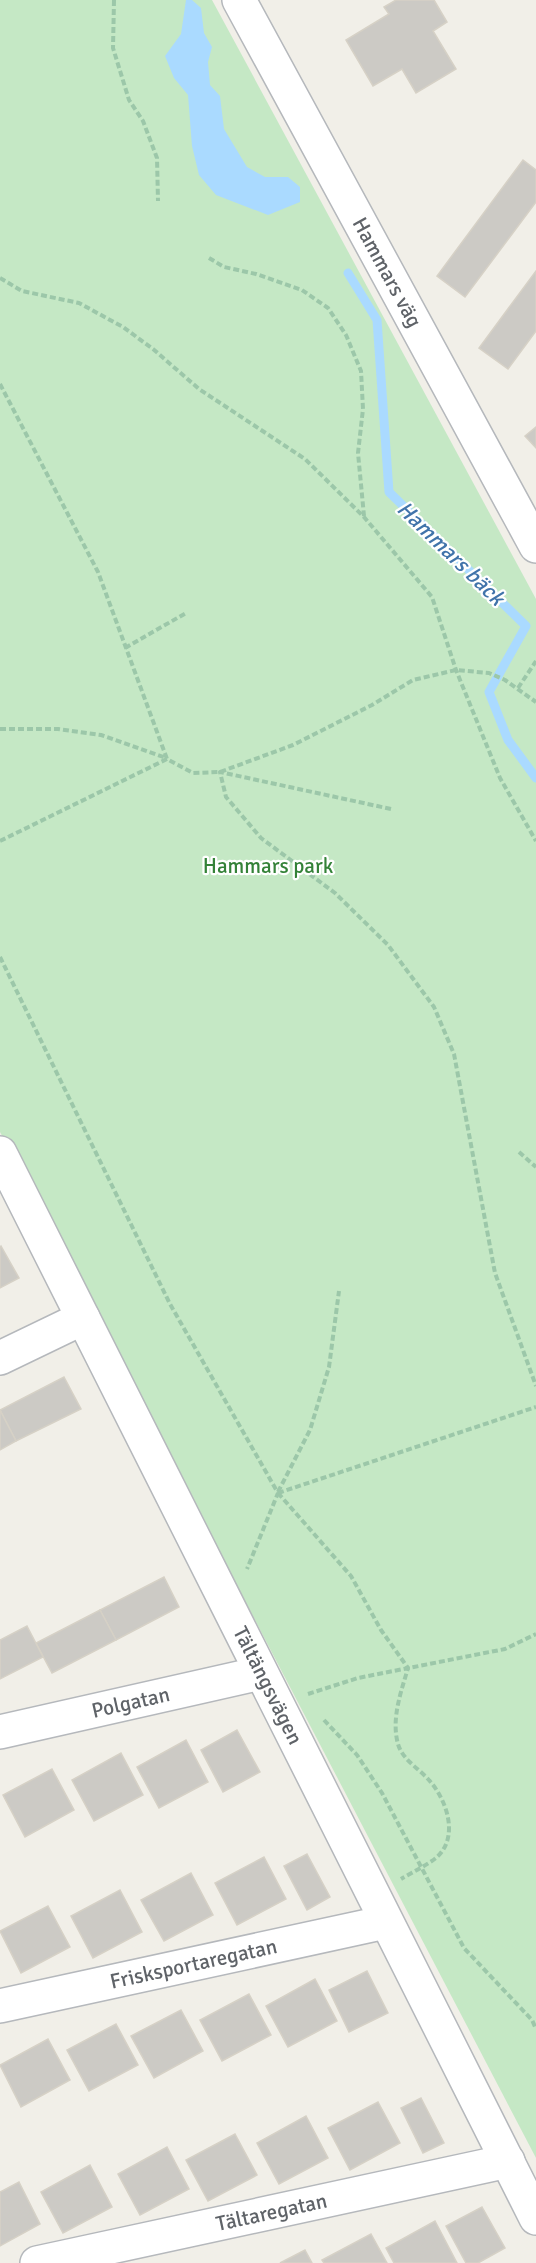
<svg xmlns="http://www.w3.org/2000/svg" width="536" height="2263" font-family="Signika,sans-serif">
	<style>
		.green { fill: #c5e8c5 }
		.water { fill: #aadaff }
		.lines { fill: none; stroke-linecap: round; stroke-linejoin: round }
		.stream { stroke: #aadaff; stroke-width: 9 }
		.building { fill: #cccac5; stroke: #d6d1c6; stroke-width: 1.5 }
		.minor-casing { stroke: #b5b8bc; stroke-width: 36 }
		.path { stroke: #9cc7a9; stroke-width: 4; stroke-dasharray: 6 3; stroke-linecap: butt }
		.minor { stroke: #fff; stroke-width: 33 }
		.labels { text-anchor: middle; dominant-baseline: central; stroke-width: 4.5; stroke-linejoin: round; paint-order: stroke }
		.street-label { font-size: 21px; fill: #5f6368; stroke: #fff }
		.park-label { font-size: 21px; fill: #348238; stroke: #fff }
		.water-label { font-size: 22px; font-style: italic; fill: #4174aa; stroke: #fff }
	</style>
	<rect width="100%" height="100%" fill="#f1efe8"/>
	<polygon class="green" points="0,0 212,0 536,599 536,2158 0,1132"/>
	<polygon class="water" points="186,0 192,0 201,8 204,33 212,47 208,62 210,85 220,96 224,129 247,167 265,177 288,177 300,187 300,202 268,215 216,195 199,175 192,146 188,95 174,78 165,56 181,34"/>
	<g class="lines">
		<polyline class="stream" points="348,273 377,320 389,492 526,626 489,692 508,740 536,778"/>
	</g>
	<g class="building">
		<polygon points="396,0 434,0 447,22 433,31 456,69 416,93 402,69 373,86 346,40 389,14 384,7"/>
		<polygon points="523,160 536,170 536,202 465,297 437,276"/>
		<polygon points="536,271 536,331 508,369 479,348"/>
		<polygon points="536,427 536,448 525,436"/>
		<polygon points="1,1246 19,1278 0,1288 0,1247"/>
		<polygon points="64,1377 81,1409 16,1441 0,1410"/>
		<polygon points="0,1410 16,1441 0,1450"/>
		<polygon points="164,1577 179,1607 116,1640 100,1610"/>
		<polygon points="100,1610 116,1640 52,1673 36,1643"/>
		<polygon points="27,1626 43,1657 0,1679 0,1640"/>
		<polygon points="237,1730 260,1772 223,1792 201,1750"/>
		<polygon points="186,1740 208,1782 159,1808 137,1767"/>
		<polygon points="121,1753 143,1795 94,1821 72,1780"/>
		<polygon points="52,1769 74,1810 25,1837 3,1795"/>
		<polygon points="307,1854 330,1897 307,1910 284,1866"/>
		<polygon points="264,1857 286,1899 237,1925 215,1883"/>
		<polygon points="191,1873 213,1915 164,1941 141,1900"/>
		<polygon points="120,1890 142,1932 93,1958 71,1916"/>
		<polygon points="48,1906 70,1947 21,1973 0,1931"/>
		<polygon points="367,1971 388,2013 349,2032 329,1990"/>
		<polygon points="315,1979 337,2021 288,2047 266,2006"/>
		<polygon points="249,1994 271,2035 222,2061 200,2020"/>
		<polygon points="181,2010 203,2051 154,2078 131,2036"/>
		<polygon points="116,2024 138,2065 89,2091 67,2050"/>
		<polygon points="48,2039 70,2080 21,2107 0,2065"/>
		<polygon points="421,2098 444,2143 423,2153 401,2108"/>
		<polygon points="378,2102 400,2143 350,2170 328,2128"/>
		<polygon points="306,2116 328,2158 279,2184 257,2143"/>
		<polygon points="235,2134 257,2175 208,2201 186,2160"/>
		<polygon points="167,2147 189,2189 140,2215 118,2174"/>
		<polygon points="90,2165 112,2207 63,2233 41,2192"/>
		<polygon points="19,2182 40,2224 0,2246 0,2192"/>
		<polygon points="482,2207 505,2248 478,2263 466,2263 446,2226"/>
		<polygon points="435,2221 457,2263 394,2263 386,2248"/>
		<polygon points="371,2234 387,2263 324,2263 322,2260"/>
		<polygon points="305,2250 312,2263 280,2263"/>
	</g>
	<g class="lines">
		<defs>
			<g id="minor">
				<path id="s1" d="M239,0L536,546"/>
				<path id="s2" d="M0,1153L536,2218"/>
				<polyline points="0,1358 83,1318"/>
				<path id="s3" d="M0,1732L261,1673"/>
				<path id="s4" d="M0,2006L386,1922"/>
				<path id="s5" d="M37,2263L508,2161"/>
			</g>
		</defs>
		<use href="#minor" class="minor-casing"/>
		<g class="path">
			<polyline points="114,0 113,48 129,100 143,121 157,158 158,201"/>
			<polyline points="209,258 224,267 256,274 302,290 328,308 346,335 361,371 363,409 358,453 364,516"/>
			<polyline points="0,278 22,291 79,303 123,327 153,349 199,389 305,459 364,517 432,597 456,670 500,778 536,841"/>
			<polyline points="0,384 98,572 167,759"/>
			<polyline points="125,648 186,613"/>
			<polyline points="518,688 536,661"/>
			<polyline points="0,729 58,729 101,735 166,758"/>
			<polyline points="391,809 220,772 226,797 261,838 335,893 388,945 434,1007 454,1054 495,1273 536,1386"/>
			<polyline points="0,841 167,759 193,773 220,772 293,745 372,705 413,680 456,670 489,673 505,680 536,702"/>
			<polyline points="0,957 170,1304 278,1493 247,1569"/>
			<polyline points="519,1152 536,1167"/>
			<polyline points="278,1492 310,1430 329,1367 339,1291"/>
			<path d="M278,1493L351,1576L381,1630L408,1668C401,1692 391,1719 398,1744C402,1759 418,1768 428,1779C446,1798 460,1836 437,1857C429,1864 411,1873 401,1879"/>
			<polyline points="278,1493 536,1407"/>
			<polyline points="308,1694 358,1678 505,1649 536,1634"/>
			<polyline points="324,1720 357,1755 382,1793 464,1948 532,2020 536,2029"/>
		</g>
		<use href="#minor" class="minor"/>
	</g>
	<g class="labels">
		<g class="street-label">
			<text stroke="none"><textPath href="#s1" startOffset="310">Hammars väg</textPath></text>
			<text stroke="none"><textPath href="#s2" startOffset="596">Tältängsvägen</textPath></text>
			<text stroke="none"><textPath href="#s3" startOffset="134">Polgatan</textPath></text>
			<text stroke="none"><textPath href="#s4" startOffset="198">Frisksportaregatan</textPath></text>
			<text stroke="none"><textPath href="#s5" startOffset="240">Tältaregatan</textPath></text>
		</g>
		<g class="park-label">
			<text x="268" y="866">Hammars park</text>
		</g>
		<g class="water-label">
			<text transform="translate(451 553) rotate(44)">Hammars bäck</text>
		</g>
	</g>
</svg>
